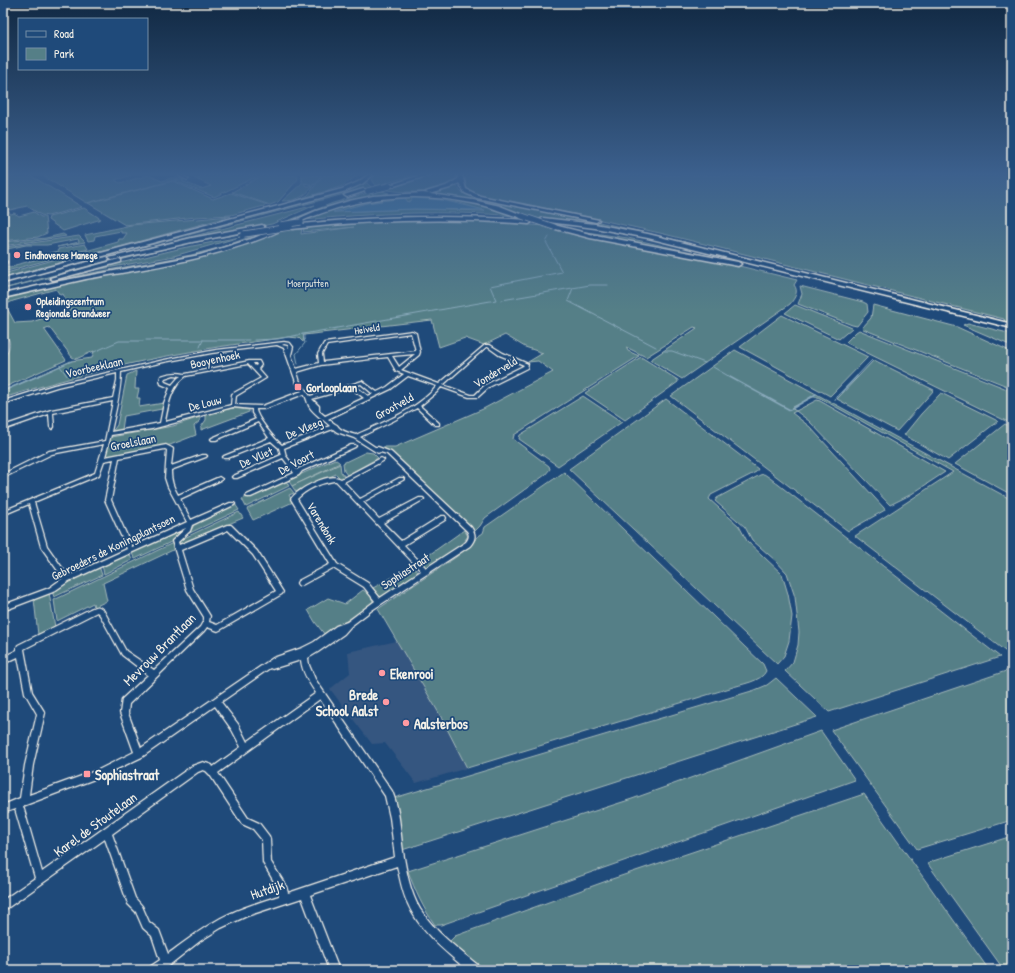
<svg xmlns="http://www.w3.org/2000/svg" width="1015" height="973" font-family="'Patrick Hand',sans-serif">
	<style>
		.built { fill: #365680 }
		.green { fill: #557f87; stroke: #a4b8b8; fill-rule: evenodd }
		.water { fill: #457ca1; stroke: #8babbd }
		.lines { fill: none; stroke-linecap: round; stroke-linejoin: round }
		.stream-far1 { stroke: #8babbd; stroke-width: 1 }
		.stream { stroke: #8babbd; stroke-width: 1.5 }
		.highway-tunnel { stroke: #3f638a; stroke-width: 5.5; stroke-dasharray: 5.5 2.5; stroke-linecap: butt }
		.street-casing { stroke: #f4f1e8; stroke-width: 2.5 }
		.highway-casing { stroke: #f4f1e8; stroke-width: 3 }
		.street { fill: #1f4a7a; fill-rule: evenodd }
		.highway { fill: #1f4a7a; fill-rule: evenodd }
		.highway-bridge-casing { stroke: #f4f1e8; stroke-width: 7; stroke-linecap: butt }
		.highway-bridge { stroke: #1f4a7a; stroke-width: 5.5 }
		.poi-dot { fill: #ff9aa2; stroke: #1f4a7a; stroke-width: 1.5 }
		.labels { text-anchor: middle; dominant-baseline: central; stroke-width: 3.5; stroke-linejoin: round; paint-order: stroke }
		.far-poi-label { font-size: 10px; font-weight: bold; fill: #f4f1e8; stroke: #1f4a7a; text-anchor: start }
		.far-park-label { font-size: 10px; fill: #dce0d9; stroke: #1f4a7a }
		.far-street-label { font-size: 10px; fill: #f4f1e8; stroke: #1f4a7a }
		.street-label { font-size: 12px; fill: #f4f1e8; stroke: #1f4a7a }
		.poi-label { font-size: 12px; font-weight: bold; fill: #f4f1e8; stroke: #1f4a7a; text-anchor: start }
		.near-street-label { font-size: 14px; fill: #f4f1e8; stroke: #1f4a7a }
		.near-poi-label { font-size: 14px; font-weight: bold; fill: #f4f1e8; stroke: #1f4a7a; text-anchor: start }
	</style>
	<rect width="100%" height="100%" fill="#1f4a7a"/>
	<filter id="ink" filterUnits="userSpaceOnUse"><feTurbulence type="fractalNoise" baseFrequency=".025" numOctaves="2"/><feDisplacementMap in="SourceGraphic" scale="8" xChannelSelector="R" yChannelSelector="G"/><feConvolveMatrix kernelMatrix="1 2 1 2 8 2 1 2 1" color-interpolation-filters="sRGB"/></filter>
	<g filter="url(#ink)">
		<polygon class="built" points="397,641 440,715 467,768 416,783 385,743 372,744 330,689 350,673 348,652"/>
		<g class="green">
			<polygon points="15,175 30,175 82,207 48,216 41,215 27,206 10,210 3,205 3,180 6,179 4,178"/>
			<polygon points="48,175 132,175 115,180 120,183 149,175 162,181 171,178 182,178 87,203 43,176"/>
			<polygon points="206,175 256,175 258,176 214,197 175,181 186,179 182,181 201,189 211,186 194,178"/>
			<polygon points="263,175 297,175 298,179 278,202 270,205 232,192"/>
			<path d="M302,175H321L314,185L304,183L306,186H313C305,197 296,201 282,201L302,183Z"/>
			<polygon points="323,175 358,175 343,186 300,199 308,195"/>
			<polygon points="376,175 414,175 376,186 372,180"/>
			<path d="M433,175H455L456,178C449,196 398,193 383,189Z"/>
			<path d="M467,175H1012V324L1005,322L1004,319L664,234L574,214L480,196C470,192 461,187 467,175Z"/>
			<polygon points="173,181 213,199 231,193 268,205 231,215 196,217 125,225 88,203"/>
			<polygon points="364,183 367,183 371,187 55,270 10,281 10,280 345,191"/>
			<polygon points="457,186 461,192 481,199 582,218 685,242 612,227 527,217 487,203 431,195"/>
			<polygon points="378,190 389,193 347,202 290,222 282,223 333,203"/>
			<path d="M394,196C440,197 471,200 516,216C445,210 375,213 304,220L349,204ZM405,198L408,202L415,198L434,199L460,203L485,211L415,209L334,212L367,203Z"/>
			<polygon points="315,205 272,224 151,247"/>
			<polygon points="3,207 11,214 14,213 19,216 34,212 41,217 45,217 47,233 38,237 3,241"/>
			<polygon points="84,208 101,219 63,231 48,220 49,217"/>
			<polygon points="231,216 3,279 3,274 118,242 119,239 123,239 127,233 121,233 121,231 95,236 94,240 88,241 85,235 131,225"/>
			<polygon points="404,216 517,218 519,220 477,218 298,225 323,221"/>
			<path d="M401,220L475,221L545,226L576,235L731,264L797,280L794,285C799,291 795,298 790,304L682,379L650,360L697,328L694,327L646,357L626,347L628,351L639,356L514,435L513,439L549,466L550,469L545,475L485,518L480,526L475,531L383,447H395L483,409L553,372L538,361L528,362L543,353L525,347L505,335L484,345L465,338L439,347L432,320L304,335L303,342L299,338L288,337C257,342 225,345 195,351C130,362 66,378 3,398V391L71,361L92,358L94,351L76,359L72,357L49,327L44,329L66,360L3,388C3,380 2,373 3,365C4,353 17,344 3,333V311L8,310L15,323L32,322L71,309L63,294L60,295L56,289L13,301L3,306V298L86,279L196,258L259,239L281,231L302,228L301,234L354,227L303,232L304,228Z"/>
			<polygon points="566,229 628,238 736,262"/>
			<polygon points="244,231 255,231 181,245 3,289 133,254"/>
			<path d="M267,233C207,256 145,265 83,276C57,281 31,288 5,294L81,275L191,255L222,247L258,234Z"/>
			<polygon points="63,234 66,236 3,246 3,242 46,238"/>
			<polygon points="79,236 85,242 57,247 79,242 78,239 47,245 26,245 3,250 3,248 12,246"/>
			<polygon points="240,237 174,256 79,273 182,248"/>
			<polygon points="85,244 88,249 3,272 5,266 10,268 15,266 15,265 47,257 46,254 59,251 58,249"/>
			<polygon points="800,286 863,302 867,304 868,312 857,326 852,325 798,304 802,294"/>
			<polygon points="795,305 845,325 852,328 839,339 785,313"/>
			<polygon points="873,305 957,327 1012,352 1012,388 863,329 862,328 871,318"/>
			<polygon points="782,315 866,356 868,357 830,396 740,347"/>
			<polygon points="968,323 1012,334 1012,346 963,325"/>
			<polygon points="859,330 1012,391 1012,424 847,343 846,342 856,332"/>
			<polygon points="735,350 1012,500 1012,653 1009,654 855,536 953,472 818,397 813,397 791,408 796,411 817,400 820,401 945,472 910,495 890,505 809,421 796,411 792,413 810,427 884,508 885,510 848,531 671,396"/>
			<polygon points="641,357 678,380 678,382 625,420 585,393"/>
			<polygon points="874,360 934,390 897,431 837,399"/>
			<polygon points="136,371 135,389 139,389 137,398 140,398 139,407 164,403 162,409 124,416 122,430 112,432 117,425 127,375"/>
			<polygon points="941,393 998,421 948,460 904,435 921,414"/>
			<polygon points="583,396 622,422 558,466 519,439 520,435"/>
			<polygon points="666,399 758,469 756,472 711,495 709,499 739,526 747,541 782,574 788,594 792,616 789,641 784,656 777,664 569,469"/>
			<polygon points="233,408 249,410 249,412 201,430 201,427 206,420 206,414"/>
			<polygon points="200,417 200,421 194,426 196,435 170,445 105,457 111,437 173,426"/>
			<polygon points="1005,424 1012,427 1012,495 955,464"/>
			<polygon points="366,452 373,453 378,458 347,475 344,471 343,463"/>
			<polygon points="335,459 340,463 292,486 288,480"/>
			<polygon points="340,464 341,472 345,477 341,479 336,474 296,492 292,486"/>
			<path d="M564,472L745,647L763,664L766,671C761,682 741,684 730,688L467,768L440,715L378,609L456,557L472,544L477,537L483,533L485,527Z"/>
			<polygon points="760,475 764,474 770,478 1000,657 829,712 785,671 793,662 798,645 799,632 795,597 787,573 776,561 752,540 745,527 715,501 717,498"/>
			<polygon points="286,481 289,486 246,507 242,499 247,497 248,498"/>
			<polygon points="290,488 294,493 289,495 293,502 253,520 247,509"/>
			<path d="M235,504L239,510L181,537C187,533 193,531 194,523Z"/>
			<polygon points="239,512 243,518 178,545 180,540"/>
			<path d="M188,525C185,532 177,535 173,541L135,559L131,552Z"/>
			<path d="M464,530L468,536C459,550 440,559 426,569L419,562Z"/>
			<polygon points="173,543 173,550 103,583 107,601 94,607 93,603 57,621 54,600"/>
			<polygon points="129,553 132,560 104,574 102,565"/>
			<polygon points="99,566 102,575 54,597 52,591 72,579"/>
			<polygon points="413,566 419,573 381,598 373,588"/>
			<polygon points="363,590 370,595 374,603 325,635 315,622 308,610 328,598 345,604"/>
			<polygon points="49,593 55,627 38,635 34,599"/>
			<polygon points="1012,669 1012,820 917,849 831,730"/>
			<polygon points="776,678 817,717 402,850 394,798 755,690 767,685"/>
			<path d="M821,731L855,780L441,925H435C423,908 415,891 408,871L632,799Z"/>
			<polygon points="864,794 989,970 480,970 449,942 455,936 612,879"/>
			<polygon points="1012,836 1012,970 1004,970 928,864 933,861"/>
		</g>
		<polygon class="water" points="405,198 408,202 411,201 412,198 415,198 442,200 485,210 415,209 333,212 367,203"/>
		<g class="lines">
			<g class="stream-far1">
				<polyline points="573,288 568,301 656,347"/>
				<polyline points="502,300 590,285 608,285"/>
				<polyline points="303,334 496,300 490,286 562,272 546,242 549,237"/>
				<polyline points="146,340 249,340"/>
				<polyline points="254,340 278,339 303,334 305,343 296,354 298,364"/>
				<polyline points="200,347 203,340"/>
				<polyline points="664,351 672,351 705,363"/>
				<polyline points="94,352 119,341 143,341"/>
				<polyline points="60,366 67,376"/>
				<polyline points="713,367 730,377"/>
				<polyline points="36,377 72,361"/>
				<polyline points="856,377 872,360"/>
			</g>
			<g class="stream">
				<polyline points="728,376 790,410 816,394"/>
				<polyline points="3,391 38,376"/>
				<polyline points="835,399 857,376"/>
			</g>
			<polyline class="highway-tunnel" points="543,224 563,226"/>
			<defs>
				<g id="street">
					<polygon points="8,175 14,175 3,178 3,176"/>
					<polygon points="178,175 181,175 189,179 187,180"/>
					<polygon points="3,258 7,262 4,267 3,267"/>
					<path d="M412,331L416,333L420,352L419,355L401,370L439,384L485,345H490L503,353L528,364L527,368L489,387L478,397H469L441,387L437,392L420,406L439,423V425H435L417,408L393,421L360,437L375,447H378L391,452L471,527C476,534 476,539 470,546L372,610L351,626L344,634L318,652L308,658L309,665L315,679L392,791C400,810 400,831 403,851C406,870 410,892 420,909C435,932 458,949 479,966L480,970H467C445,951 420,932 408,904C402,892 400,878 397,866L310,895L339,970H329L302,898L247,916L221,928L200,941L163,970H150L151,966L160,960L152,936L143,928L136,912L128,904L105,839L6,909L3,911V900L35,878L15,809L3,813V805L20,798L25,765L37,714L25,693L18,657L3,664V657L17,650V647L18,645L90,609C97,606 98,605 104,611L126,651L154,670L200,627L204,620V617L187,590L172,541L186,528L69,581L53,592L3,611V605L49,588L63,578L41,547L29,504L3,515V511L95,473L104,444L52,454L3,478V474L49,451L105,441L113,401L53,413L54,427L52,429L50,427L49,414L3,430V426L51,410L113,398L117,380V373L57,387L3,404V401L54,385L164,360L216,350L284,342L290,343L293,347L291,355L296,369L319,363L318,354L324,343ZM411,333L416,351L323,362L322,354L327,345ZM284,344L288,345L289,347V348L287,346L282,345ZM277,345L284,348L296,382L302,391L262,406L235,405L236,396L266,378L258,369L261,365L259,361H249L185,374C176,372 169,373 161,376L160,380L161,384L170,388L164,403L160,423L111,432C115,412 121,392 121,372L164,362L212,353ZM486,347H488L499,355L524,365L523,366L485,385L475,395H471L443,385ZM415,354L399,367L392,356ZM388,357L396,371L404,374L387,387L377,392L362,381L350,385L310,396L300,382L297,372L321,365ZM253,363H256L257,365L255,366ZM248,364L261,378L232,394L231,405L165,422C168,405 171,387 186,376ZM174,375L181,376L178,378L172,385L165,382L164,380L165,378ZM408,376L437,386C417,410 383,422 356,435C349,433 340,431 337,425L335,424L328,419L391,389ZM361,384L373,394L368,396L355,386ZM351,388L364,398L325,416L319,411V406L312,399ZM304,394C307,398 307,402 309,406C314,414 324,420 330,426L282,445C275,440 256,417 256,409H264ZM233,407L252,409V413L256,419L212,438L211,439L212,440H216L258,422L269,438L224,456L223,457L224,458H228L271,441L279,448L281,455L233,476L232,477L233,478H237L283,458L294,473L247,495L246,496L247,497H251L299,475L302,471L355,447L356,446L355,445H351L298,469L297,470L286,456L284,448L333,429L337,432L354,438L376,452L378,453L380,452L387,454L467,531C470,535 469,538 466,542L426,568L404,545L445,520L446,518L445,516H441L401,541L383,523L423,500L424,499L423,498H419L379,519L363,502L403,480L404,479L403,478H399L360,499L344,482L383,461L384,460L383,459L381,458L341,479C329,472 298,489 291,499L330,564L298,581L297,583L298,585L300,586L302,585L333,568L364,587L375,601L347,622L336,626L314,642L302,648L273,658L141,748L128,713L129,704L204,631L207,627L218,631L220,630L282,594L283,592L257,551L231,525H227L179,545L178,542L190,531L192,525L234,505L235,504L234,503H230L191,520L180,499L221,480L222,479L219,477L217,478L178,495C173,486 171,481 171,470L206,457L207,456L206,455H202L171,466L173,449L172,448L166,445L105,457L111,435L152,429ZM165,449L167,450L165,478L168,487L187,522L132,547L111,500L119,458ZM114,459L105,500L127,549L68,576L47,546L34,502L99,475L104,461ZM334,481H336L421,571L380,598L368,583L337,564L297,499C306,489 321,483 334,481ZM228,530L253,555L276,591L217,625L209,622L210,616L193,589L181,550ZM97,612L100,615L122,655L148,675L122,699L120,713L134,752L98,770L29,795L33,765L45,713L32,692L24,649ZM301,660C302,672 309,683 316,693L247,742L238,724L221,702L270,668L272,669ZM320,699L385,796L390,818L395,857L288,893L286,886L271,862L270,839L269,836L259,823L248,818L218,773ZM215,706L232,730L241,747L213,767L212,765L203,762L192,766L42,872L23,806L100,777L142,757ZM203,770L206,771L210,775L242,824L253,829L262,840L263,863L279,890V896C257,903 234,910 214,922C197,932 183,943 168,954L159,930L149,922L142,906L135,898L112,834L198,772Z"/>
				</g>
				<g id="highway">
					<polygon points="368,175 373,175 362,184 346,191 3,283 3,279 342,189 358,182"/>
					<polygon points="421,175 429,175 391,187 387,186"/>
					<polygon points="458,175 462,175 466,189 480,196 599,220 596,222 477,198 465,193 459,183 450,188 429,194 426,192 446,186 458,179"/>
					<polygon points="363,189 368,190 347,197 344,195"/>
					<path d="M423,193L473,200L500,206L525,216L522,218C505,213 489,206 472,203C410,190 350,198 293,225C372,216 450,215 529,220L532,222L529,224C450,218 371,220 292,229L289,227C225,257 156,267 86,279C58,285 31,292 3,298V294L60,281L200,255L254,238L316,211L349,201L373,196Z"/>
					<polygon points="543,218 595,224 648,234 1012,324 1012,328 648,238 595,228 541,221 541,219"/>
					<polygon points="262,225 264,226 264,228 192,242 112,260 109,258 192,238"/>
					<polygon points="554,225 590,234 738,262 741,264 738,266 590,238 552,228 551,227"/>
					<polygon points="119,259 121,260 121,262 53,280 50,278"/>
				</g>
			</defs>
			<use href="#street" class="street-casing"/>
			<use href="#highway" class="highway-casing"/>
			<use href="#street" class="street"/>
			<use href="#highway" class="highway"/>
			<defs>
				<g id="highway-bridge">
					<polyline points="368,191 389,186"/>
					<polyline points="522,216 554,227"/>
					<polyline points="281,225 301,222"/>
					<polyline points="244,234 290,227"/>
				</g>
			</defs>
			<use href="#highway-bridge" class="highway-bridge-casing"/>
			<use href="#highway-bridge" class="highway-bridge"/>
		</g>
	</g>
	<linearGradient id="sky" x2="0" y2="1"><stop stop-color="#112943"/><stop offset="0.56" stop-color="#3c608d"/><stop offset="1" stop-color="#3c608d" stop-opacity="0"/></linearGradient>
	<rect width="1015" height="311" fill="url(#sky)"/>
	<g class="poi-dot">
		<circle cx="17" cy="255" r="4"/>
		<circle cx="28" cy="307" r="4"/>
		<rect x="294" y="383" width="8" height="8" rx="2"/>
		<circle cx="382" cy="673" r="4"/>
		<circle cx="386" cy="702" r="4"/>
		<circle cx="406" cy="723" r="4"/>
		<rect x="83" y="770" width="8" height="8" rx="2"/>
	</g>
	<g class="labels">
		<g class="far-poi-label">
			<text x="25" y="255">Eindhovense Manege</text>
			<text x="36" y="301">Opleidingscentrum<tspan x="36" dy="12">Regionale Brandweer</tspan></text>
		</g>
		<g class="far-park-label">
			<text x="308" y="283">Moerputten</text>
		</g>
		<g class="far-street-label">
			<text transform="translate(367 329) rotate(-9)">Heiveld</text>
		</g>
		<g class="street-label">
			<text transform="translate(215 359) rotate(-12)">Booyenhoek</text>
			<text transform="translate(94 367) rotate(-13)">Voorbeeklaan</text>
			<text transform="translate(495 372) rotate(-31)">Vonderveld</text>
			<text transform="translate(205 403) rotate(-14)">De Louw</text>
			<text transform="translate(394 406) rotate(-29)">Grootveld</text>
			<text transform="translate(304 428) rotate(-22)">De Vleeg</text>
			<text transform="translate(133 442) rotate(-11)">Groelslaan</text>
			<text transform="translate(256 457) rotate(-23)">De Vliet</text>
			<text transform="translate(296 462) rotate(-28)">De Voort</text>
			<text transform="translate(322 523) rotate(59)">Varendonk</text>
			<text transform="translate(113 547) rotate(-26)">Gebroeders de Koningplantsoen</text>
			<text transform="translate(405 571) rotate(-33)">Sophiastraat</text>
		</g>
		<g class="poi-label">
			<text x="306" y="387">Gorlooplaan</text>
		</g>
		<g class="near-street-label">
			<text transform="translate(159 649) rotate(-45)">Mevrouw Brantlaan</text>
			<text transform="translate(95 824) rotate(-36)">Karel de Stoutelaan</text>
			<text transform="translate(267 889) rotate(-19)">Hutdijk</text>
		</g>
		<g class="near-poi-label">
			<text x="390" y="673">Ekenrooi</text>
			<text x="378" y="694" text-anchor="end">Brede<tspan x="378" dy="16">School Aalst</tspan></text>
			<text x="414" y="723">Aalsterbos</text>
			<text x="95" y="774">Sophiastraat</text>
		</g>
	</g>
	<rect width="1015" height="973" fill="none" stroke="#1f4a7a" stroke-width="16"/>
	<rect x="8" y="8" width="999" height="957" fill="none" stroke="#f4f1e8" stroke-width="1.5" filter="url(#ink)"/>
	<rect x="18" y="18" width="130" height="52" fill="#1f4a7a" stroke="#748da6"/>
	<rect x="26" y="31" width="20" height="6" fill="#1f4a7a" stroke="#748da6"/>
	<text x="54" y="38" font-size="12" fill="#f4f1e8">Road</text>
	<rect x="26" y="48" width="20" height="12" fill="#557f87" stroke="#748da6"/>
	<text x="54" y="58" font-size="12" fill="#f4f1e8">Park</text>
</svg>
